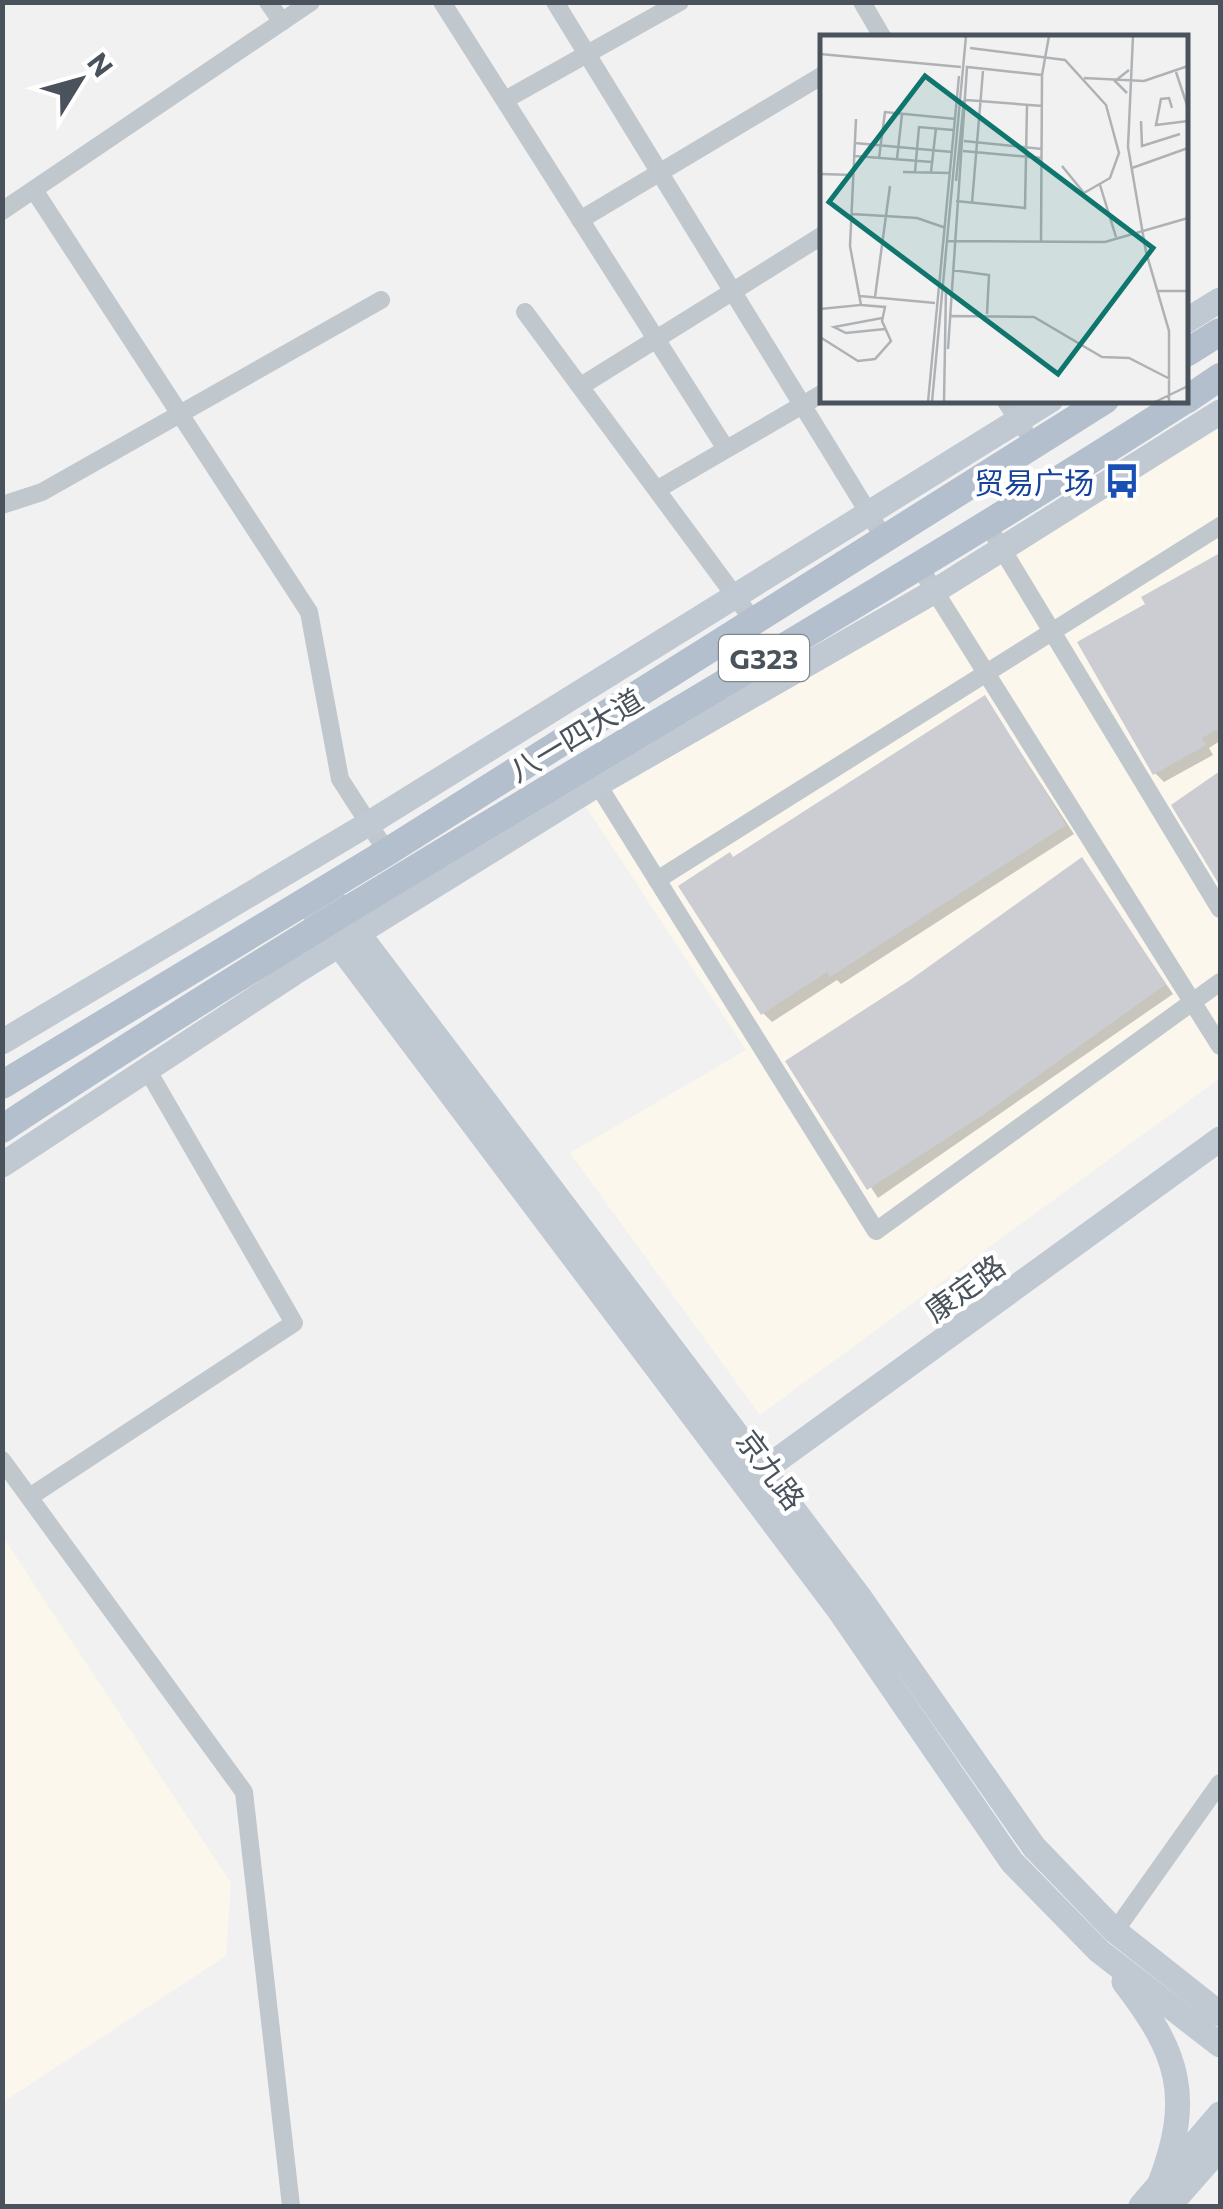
<svg xmlns="http://www.w3.org/2000/svg" width="1223" height="2209" font-family="Commissioner,'Noto Sans SC',sans-serif">
	<style>
		.commercial { fill: #fbf7ec }
		.shadow { fill: #0003 }
		.building { fill: #cbcdd2 }
		.lines { fill: none; stroke-linecap: round; stroke-linejoin: round }
		.street { stroke: #c0c7cd; stroke-width: 18 }
		.secondary { stroke: #c0c8d2; stroke-width: 25 }
		.primary { stroke: #b3bfcc; stroke-width: 28 }
		.labels { text-anchor: middle; dominant-baseline: central; stroke-width: 9; stroke-linejoin: round; paint-order: stroke }
		.shield { fill: #fff; stroke: #80878d; stroke-width: 2.5 }
		.shield-label { font-size: 28px; font-weight: bold; fill: #4a535c }
		.transit-label { font-size: 30px; fill: #164399; stroke: #fff; text-anchor: end }
		.street-label { font-size: 30px; fill: #4a535c; stroke: #fff }
		.inset-road { fill: none; stroke: #afb2b5; stroke-width: 2.5 }
		.view { fill: #0f766e; fill-opacity: 0.15; stroke: #0f766e; stroke-width: 5 }
		.inset-edge { fill: none; stroke: #4a535c; stroke-width: 5 }
	</style>
	<rect width="100%" height="100%" fill="#f2f1f1"/>
	<g class="commercial">
		<polygon points="1220,428 1220,1078 760,1415 570,1153 746,1050 586,807"/>
		<polygon points="3,1537 231,1883 226,1956 3,2102"/>
	</g>
	<g class="shadow">
		<polygon points="1220,556 1220,741 1209,748 1213,755 1164,782 1155,773 1148,605 1144,598"/>
		<polygon points="985,698 1074,834 841,984 837,980 772,1022 763,1013 734,860"/>
		<polygon points="1220,774 1220,879 1175,805"/>
		<polygon points="1081,860 1173,994 878,1198 788,1061 911,982"/>
	</g>
	<g class="building">
		<polygon points="1220,553 1220,728 1202,738 1206,745 1153,775 1077,642 1145,604 1141,597"/>
		<polygon points="985,695 1066,825 830,977 827,972 761,1015 678,886 730,852 733,857"/>
		<polygon points="1220,771 1220,886 1171,805"/>
		<polygon points="1082,857 1166,984 986,1113 867,1190 785,1061 910,980"/>
	</g>
	<g class="lines">
		<g class="street">
			<polyline points="268,2 282,22"/>
			<polyline points="442,2 726,449"/>
			<polyline points="555,2 884,538"/>
			<polyline points="862,2 883,38"/>
			<polyline points="505,100 680,2"/>
			<polyline points="34,190 309,612 340,779 387,852"/>
			<polyline points="2,211 311,2"/>
			<polyline points="580,220 823,75"/>
			<polyline points="525,312 752,619"/>
			<polyline points="581,386 823,235"/>
			<polyline points="1005,400 1024,429"/>
			<polyline points="658,489 823,393"/>
			<polyline points="2,505 42,492 381,300"/>
			<polyline points="996,539 1220,909"/>
			<polyline points="919,566 1220,1046"/>
			<polyline points="593,777 876,1231 1220,982"/>
			<polyline points="657,880 1220,526"/>
			<polyline points="2,1460 244,1792 291,2206"/>
			<polyline points="31,1496 294,1323 148,1071"/>
			<polyline points="1115,1931 1220,1783"/>
		</g>
		<g class="secondary">
			<polyline points="1186,321 1220,300"/>
			<polyline points="333,900 858,1595 1034,1847 1115,1931 1220,2014"/>
			<polyline points="311,908 839,1610 1012,1862 1099,1951 1220,2045"/>
			<polyline points="2,1042 368,824 1051,400"/>
			<polyline points="2,1165 294,973 598,784 935,591 1220,412"/>
			<polyline points="751,1479 1220,1139"/>
			<path d="M1124,1982C1179,2053 1193,2097 1160,2183"/>
			<polyline points="1141,2206 1220,2114"/>
			<polyline points="1169,2206 1220,2148"/>
		</g>
		<g class="primary">
			<polyline points="1186,353 1220,332"/>
			<polyline points="1186,400 1220,377"/>
			<polyline points="2,1085 387,852 1105,400"/>
			<path d="M2,1129C388,873 795,650 1185,400"/>
		</g>
	</g>
	<defs>
		<symbol id="bus-bare" viewBox="-9 -9 18 18"><path d="M-5-6H5V4H4V6H2V4H-2V6H-4V4H-5ZM-3.5-4V0h7V-4ZM-3.5 1.2v1.5H-2V1.2ZM2 1.2v1.5H3.5V1.2Z" fill="#1a4fb4" stroke="#fff" stroke-width="2.5" paint-order="stroke"/></symbol>
	</defs>
	<g fill-rule="evenodd">
		<use href="#bus-bare" x="1097" y="456" width="50" height="50"/>
	</g>
	<g class="labels">
		<rect class="shield" x="719" y="635" width="90" height="46" rx="8"/>
		<g class="shield-label">
			<text x="764" y="658">G323</text>
		</g>
		<g class="transit-label">
			<text x="1094" y="481">贸易广场</text>
		</g>
		<g class="street-label">
			<text transform="translate(575 734) rotate(-31)">八一四大道</text>
			<text transform="translate(964 1287) rotate(-36)">康定路</text>
			<text transform="translate(772 1469) rotate(53)">京九路</text>
		</g>
	</g>
	<g transform="translate(820 35)">
		<rect width="368" height="368" fill="#f2f1f1"/>
		<path class="inset-road" d="M313,1L308,112L326,217L349,296V367M150,13L245,25L286,70L299,118L290,143L264,158L242,131M0,19L141,32M356,37L368,73M264,43L324,46L368,31M307,58L295,46L309,35M146,65L223,71M352,73L349,63L341,64L336,90L368,86M321,86L322,111L360,99M144,106L222,114M35,108L132,117M143,116L221,123M35,121L112,127M59,123L65,77L136,84M77,124L82,79M312,133L368,113M83,137L130,138M95,137L99,92L133,95M111,137L116,93M0,139L34,140M136,146L144,65M280,150L296,202M136,166L205,173L207,70M152,168L163,36M32,179L97,183L126,193M126,206L285,207L368,183M221,206L222,40L229,1M132,235L169,240L167,279M337,256H368M40,261L115,268M55,262L70,151M0,274L41,270L30,211L36,84M129,281L214,282L282,322L309,323L350,344M62,283L14,292L26,298L65,294M0,302L38,326L55,324L71,306L62,286L65,272L41,270M128,314L147,32L222,40M108,367L139,41M112,367L146,1M124,367L126,254M335,367L368,351"/>
		<path class="view" d="M105,41L333,213L238,339L9,167Z"/>
		<rect width="368" height="368" class="inset-edge"/>
	</g>
	<rect width="1223" height="2209" fill="none" stroke="#4a535c" stroke-width="10"/>
	<g transform="translate(80 80) rotate(53)" stroke="#ffffff" stroke-width="8" paint-order="stroke">
	<path d="M0-8L18 38L0 25L-18 38Z" fill="#4a535c"/>
	<text y="-15" font-size="28" font-weight="bold" text-anchor="middle" fill="#4a535c">N</text>
	</g>
</svg>
